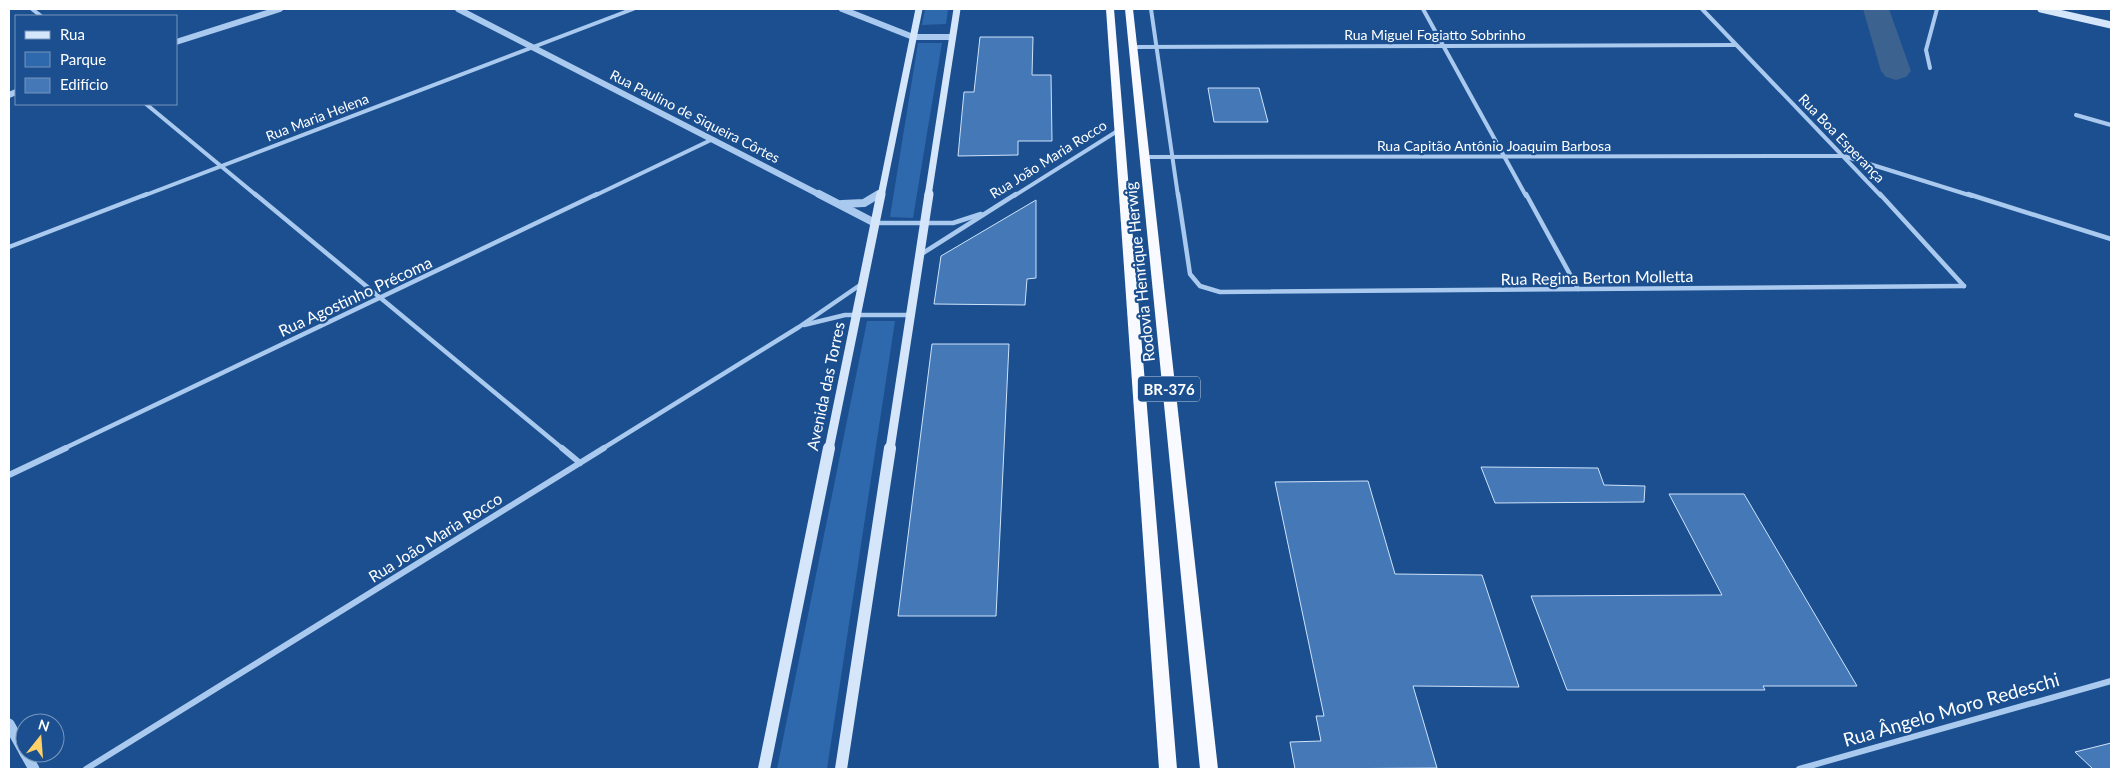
<svg xmlns="http://www.w3.org/2000/svg" width="2120" height="778" font-family="Lato,sans-serif">
	<style>
		.green { fill: #2e69ad }
		.lines { fill: none; stroke-linecap: round; stroke-linejoin: round }
		.river { fill: #3c6290; fill-rule: evenodd }
		.building { fill: #4478b7; stroke: #cfe3fa }
		.minor-far2 { stroke: #a9c9ee; stroke-width: 4 }
		.minor-far1 { stroke: #a9c9ee; stroke-width: 4.5 }
		.minor { stroke: #a9c9ee; stroke-width: 6 }
		.tertiary-far2 { stroke: #a9c9ee; stroke-width: 6 }
		.tertiary-far1 { stroke: #a9c9ee; stroke-width: 8 }
		.tertiary { stroke: #a9c9ee; stroke-width: 11 }
		.secondary-far2 { stroke: #d6e6fa; stroke-width: 7 }
		.secondary-far1 { stroke: #d6e6fa; stroke-width: 9 }
		.secondary { stroke: #d6e6fa; stroke-width: 12 }
		.trunk { fill: #f8faff; fill-rule: evenodd }
		.labels { text-anchor: middle; dominant-baseline: central; stroke-width: 4.5; stroke-linejoin: round; paint-order: stroke }
		.far-street-label { font-size: 14px; fill: #fff; stroke: #1b4f8f }
		.shield { fill: #1b4f8f; stroke: #bbcadd; stroke-width: 1 }
		.shield-label { font-size: 15px; font-weight: bold; fill: #fff }
		.street-label { font-size: 16px; fill: #fff; stroke: #1b4f8f }
		.near-street-label { font-size: 19px; fill: #fff; stroke: #1b4f8f }
	</style>
	<rect width="100%" height="100%" fill="#1b4f8f"/>
	<g class="green">
		<polygon points="925,9 948,9 946,24 922,25"/>
		<polygon points="918,43 942,43 941,49 913,218 890,217"/>
		<polygon points="867,321 895,321 827,769 777,769"/>
	</g>
	<g class="lines">
		<polygon class="river" points="1863,9 1889,9 1911,71 1906,77 1896,80 1886,77 1881,71"/>
	</g>
	<g class="building">
		<polygon points="980,37 1033,37 1032,75 1051,75 1052,141 1018,141 1018,155 958,156 964,92 974,92"/>
		<polygon points="1208,88 1259,88 1268,122 1214,122"/>
		<polygon points="1036,200 1036,278 1027,279 1025,305 934,304 941,256"/>
		<polygon points="932,344 1009,344 996,616 898,616"/>
		<polygon points="1481,467 1598,468 1604,485 1645,486 1644,502 1495,503"/>
		<polygon points="1368,481 1395,574 1482,575 1519,687 1413,686 1437,768 1295,769 1290,742 1321,741 1316,716 1324,716 1275,482"/>
		<polygon points="1669,494 1744,494 1857,686 1763,686 1765,690 1567,690 1531,596 1722,595"/>
		<polygon points="2111,743 2111,769 2093,769 2075,752"/>
	</g>
	<g class="lines">
		<g class="minor-far2">
			<polyline points="32,9 41,16"/>
			<polyline points="1151,9 1178,196"/>
			<polyline points="1423,9 1526,196"/>
			<polyline points="1702,9 1881,196"/>
			<polyline points="1133,47 1736,45"/>
			<polyline points="1930,68 1926,50 1937,9"/>
			<polyline points="146,104 257,196"/>
			<polyline points="2076,115 2111,125"/>
			<polyline points="1145,157 1844,156 1972,196"/>
			<polyline points="143,196 633,9"/>
			<polyline points="594,196 713,139"/>
			<polyline points="1014,196 1119,130"/>
		</g>
		<g class="minor-far1">
			<polyline points="255,194 563,449"/>
			<polyline points="1178,194 1190,274 1200,286 1220,292 1964,286"/>
			<polyline points="1526,194 1578,289"/>
			<polyline points="1880,194 1964,286"/>
			<polyline points="1968,194 2111,239"/>
			<polyline points="875,223 953,223 981,214"/>
			<polyline points="9,247 147,194"/>
			<polyline points="920,255 1016,194"/>
			<polyline points="804,325 845,315 911,315"/>
			<polyline points="63,449 597,194"/>
			<polyline points="602,449 799,327 863,283"/>
		</g>
		<g class="minor">
			<polyline points="562,448 580,463"/>
			<polyline points="9,475 66,448"/>
			<polyline points="86,769 604,448"/>
			<polyline points="1799,769 2111,681"/>
		</g>
		<g class="tertiary-far2">
			<polyline points="458,9 822,196"/>
			<polyline points="842,9 913,37 953,37"/>
			<polyline points="176,42 280,9"/>
			<polyline points="9,95 16,92"/>
			<polyline points="878,196 882,192"/>
		</g>
		<g class="tertiary-far1">
			<polyline points="819,194 875,223"/>
			<polyline points="842,204 864,203 879,194"/>
		</g>
		<g class="tertiary">
			<polyline points="9,724 25,753"/>
			<polyline points="25,753 34,769"/>
		</g>
		<g class="secondary-far2">
			<polyline points="2041,9 2111,25"/>
			<polyline points="881,196 919,9"/>
			<polyline points="928,196 957,9"/>
		</g>
		<g class="secondary-far1">
			<polyline points="829,449 881,194"/>
			<polyline points="890,449 929,194"/>
		</g>
		<g class="secondary">
			<polyline points="764,769 829,448"/>
			<polyline points="841,769 890,448"/>
		</g>
		<g class="trunk">
			<polygon points="1106,9 1114,9 1177,769 1159,769"/>
			<polygon points="1125,9 1133,9 1218,769 1200,769"/>
		</g>
	</g>
	<g class="labels">
		<g class="far-street-label">
			<text x="1435" y="34">Rua Miguel Fogiatto Sobrinho</text>
			<text transform="translate(695 116) rotate(27)">Rua Paulino de Siqueira Côrtes</text>
			<text transform="translate(317 117) rotate(-21)">Rua Maria Helena</text>
			<text transform="translate(1842 138) rotate(46)">Rua Boa Esperança</text>
			<text x="1494" y="145">Rua Capitão Antônio Joaquim Barbosa</text>
			<text transform="translate(1048 159) rotate(-32)">Rua João Maria Rocco</text>
		</g>
		<rect class="shield" x="1138" y="376.5" width="62" height="25" rx="4"/>
		<g class="shield-label">
			<text x="1169" y="389">BR-376</text>
		</g>
		<g class="street-label">
			<text transform="translate(1139 272) rotate(-96)">Rodovia Henrique Herwig</text>
			<text transform="translate(1597 277) rotate(-1)">Rua Regina Berton Molletta</text>
			<text transform="translate(355 296) rotate(-25)">Rua Agostinho Précoma</text>
			<text transform="translate(825 386) rotate(-78)">Avenida das Torres</text>
			<text transform="translate(435 537) rotate(-32)">Rua João Maria Rocco</text>
		</g>
		<g class="near-street-label">
			<text transform="translate(1951 709) rotate(-16)">Rua Ângelo Moro Redeschi</text>
		</g>
	</g>
	<rect width="2120" height="778" fill="none" stroke="#ffffff" stroke-width="20"/>
	<rect x="15" y="15" width="162" height="90" fill="#1b4f8f" stroke="#7695bc"/>
	<rect x="25" y="31" width="25" height="8" fill="#d6e6fa" stroke="#7695bc"/>
	<text x="60" y="40" font-size="15" fill="#ffffff">Rua</text>
	<rect x="25" y="52" width="25" height="15" fill="#2e69ad" stroke="#7695bc"/>
	<text x="60" y="65" font-size="15" fill="#ffffff">Parque</text>
	<rect x="25" y="78" width="25" height="15" fill="#4478b7" stroke="#7695bc"/>
	<text x="60" y="90" font-size="15" fill="#ffffff">Edifício</text>
	<g transform="translate(40 738) rotate(17)"><circle r="24" fill="#1b4f8f" stroke="#7695bc"/>
	<path d="M0-4L9 19L0 12L-9 19Z" fill="#ffd166"/>
	<text y="-8" font-size="14" font-weight="bold" text-anchor="middle" fill="#ffffff">N</text>
	</g>
</svg>
